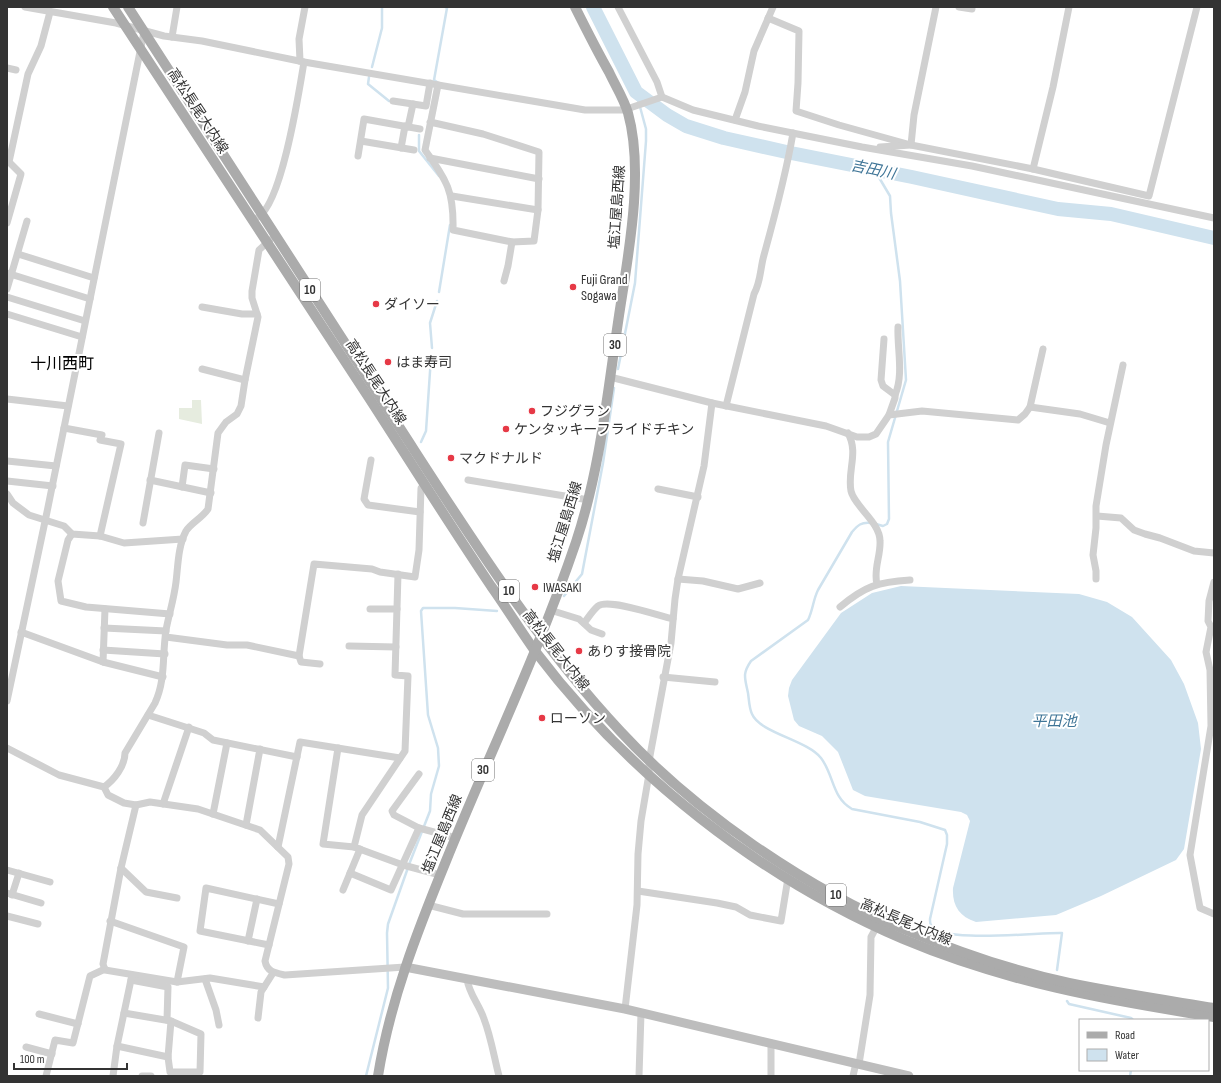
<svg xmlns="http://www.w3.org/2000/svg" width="1221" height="1083" font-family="'Sofia Sans Condensed','Noto Sans JP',sans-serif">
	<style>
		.green { fill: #e6ecdf }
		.water { fill: #cfe2ee }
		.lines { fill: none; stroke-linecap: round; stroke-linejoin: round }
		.stream { stroke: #cfe2ee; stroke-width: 2.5 }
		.river { stroke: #cfe2ee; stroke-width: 14 }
		.street { stroke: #d0d0d0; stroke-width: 7 }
		.secondary { stroke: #bdbdbd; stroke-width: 9 }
		.primary { stroke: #ababab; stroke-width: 10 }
		.poi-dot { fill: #e63946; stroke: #fff; stroke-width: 1.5 }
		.labels { text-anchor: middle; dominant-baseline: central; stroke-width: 4; stroke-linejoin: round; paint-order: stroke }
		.shield { fill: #fff; stroke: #707070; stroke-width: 1 }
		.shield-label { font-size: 13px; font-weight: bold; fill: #333 }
		.street-label { font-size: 14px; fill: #333; stroke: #fff }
		.poi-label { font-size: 14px; fill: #333; stroke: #fff; text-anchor: start }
		.water-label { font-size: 15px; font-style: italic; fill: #3f7597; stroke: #fff }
		.quarter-label { font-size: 16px; fill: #000; stroke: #fff }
	</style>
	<rect width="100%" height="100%" fill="#fff"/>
	<polygon class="green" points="192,400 201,400 202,424 179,419 179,408 192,408"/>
	<path class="water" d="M901,586L1079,594L1107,602L1132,617L1171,660L1184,684L1198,723L1201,749L1184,849L1176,860L1101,896L1056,915L976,922C959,917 952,905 953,888L970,821L967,815L961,812L865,796L853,790L838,752L822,736L799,726L794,720L788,696L789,688L792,680L841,613L872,593Z"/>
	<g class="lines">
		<g class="stream">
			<polyline points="372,67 382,28 382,7"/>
			<polyline points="369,77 368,84 389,101"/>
			<polyline points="437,82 434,80 447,8 445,7"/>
			<polyline points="419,135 419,151 439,176"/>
			<polyline points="874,169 890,196 891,213 900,281 906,380 888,442 889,519 887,524 883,526 876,524"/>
			<polyline points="439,292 450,225"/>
			<polyline points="432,348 430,323 437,301"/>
			<polyline points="618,369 635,283 646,141 646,129 636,92"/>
			<polyline points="421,442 426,431 431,357"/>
			<path d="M871,523C861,522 858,525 852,532L818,590C813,600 813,610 808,620L751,661C742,674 745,678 748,693C749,699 749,708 752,714C760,733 807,740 821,758C834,775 832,798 852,809L920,822L945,830L947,835V844L930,919C930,919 930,924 931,925C940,944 1041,932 1062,933L1057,970"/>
			<polyline points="564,596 582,574 603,463 614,388"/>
			<polyline points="1067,1001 1069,1004 1131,1018 1133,1020"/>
			<polyline points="366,1076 388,988 387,933 388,924 410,862 430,811 431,794 439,766 438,748 428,715 421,611 423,608 455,608 497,611"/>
			<polyline points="1130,1076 1131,1070"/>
		</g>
		<polyline class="river" points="593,7 636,92 667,115 686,126 724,138 791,153 912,177 1058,209 1111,214 1214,238"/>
		<g class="street">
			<polyline points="25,7 116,23 164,36 202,41 304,62 585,110 624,110 662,97 693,110 758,126 862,147 972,166 1214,218"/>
			<polyline points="618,7 657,82 662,97"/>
			<polyline points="959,7 972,9"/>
			<polyline points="768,18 799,31 798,83 796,111 839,125 911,145 1033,169 1149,196 1197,7"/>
			<polyline points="172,37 177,7"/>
			<polyline points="300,61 299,39 305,7"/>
			<polyline points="7,68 16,70"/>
			<polyline points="393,101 426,106 430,83"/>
			<polyline points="735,120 745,92 754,51 773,7"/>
			<path d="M430,122L483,134L539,152L538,210L534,241L512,242L453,230C454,191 447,181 425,150L438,85"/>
			<polyline points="408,127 413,104"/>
			<polyline points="361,141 414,150"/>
			<polyline points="880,147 911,145 914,115 936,7"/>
			<polyline points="401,148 405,126"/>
			<polyline points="358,156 364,119 420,129"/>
			<polyline points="430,158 539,179"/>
			<polyline points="1033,169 1053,87 1069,7"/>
			<polyline points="452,196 538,210"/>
			<path d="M258,217C282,203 299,92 304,62"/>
			<polyline points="7,223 21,174 9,162 28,74 41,46 50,12"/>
			<polyline points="18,254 94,278"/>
			<polyline points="7,273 90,299"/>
			<polyline points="504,281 508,266 512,242"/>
			<polyline points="7,289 27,221"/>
			<polyline points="7,297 85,321"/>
			<polyline points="202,307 242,314 257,314"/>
			<polyline points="7,314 82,337"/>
			<polyline points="884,339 881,380 883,386 895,395 895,398 889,415"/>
			<polyline points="202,369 245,380"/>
			<polyline points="610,377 712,403 826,426 857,437 869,437 876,434 889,415 922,411 1018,420 1025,414 1030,407 1043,349"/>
			<path d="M895,395C904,374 897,349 898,327"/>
			<polyline points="7,399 68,406"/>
			<path d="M726,406L754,294C761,281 760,269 764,255C775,215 786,174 793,133"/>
			<polyline points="1030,407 1080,414 1110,423"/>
			<polyline points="64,428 102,435 100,440 121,444 100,536"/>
			<path d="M848,433C859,453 847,471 851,491C854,506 880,522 880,541C881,555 873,570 877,584"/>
			<polyline points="371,460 364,499 368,505 420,512"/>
			<polyline points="7,461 56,466"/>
			<polyline points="150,480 211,493"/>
			<polyline points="468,480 589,500"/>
			<polyline points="7,481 53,486"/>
			<polyline points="182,487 185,465 214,469"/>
			<polyline points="658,489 698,497"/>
			<polyline points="7,494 13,503 29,515 64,526 72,534 100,536 124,543 183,539"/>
			<polyline points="1097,516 1121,518 1134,530 1145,534 1160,538 1194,551 1214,553"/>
			<polyline points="143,523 159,433"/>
			<polyline points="72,534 68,540 58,581 61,601 86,607 170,614"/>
			<polyline points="678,579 703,581 738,589 760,583"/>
			<polyline points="1096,579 1096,571 1093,555 1096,528 1096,506 1106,445 1123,365"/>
			<polyline points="1214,582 1209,601 1208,621 1211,627 1206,652 1210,670 1211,726 1190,855 1200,908 1214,914"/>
			<path d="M840,607C865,586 878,582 910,580"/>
			<polyline points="370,609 397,609"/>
			<polyline points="550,610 579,619 591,630 602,634"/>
			<path d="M584,623C588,618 593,610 598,606C609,598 659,616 673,619"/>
			<polyline points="104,628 166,631"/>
			<polyline points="21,632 103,662 163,677"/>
			<polyline points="166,637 227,645 247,645 299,656"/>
			<polyline points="349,646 396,647"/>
			<polyline points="103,650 165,654"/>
			<polyline points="103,662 105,609"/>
			<polyline points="320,664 301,662 299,656 314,564 372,569 380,572 415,577 419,550 421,488 426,485"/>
			<polyline points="663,677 715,682"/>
			<polyline points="7,701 47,512 144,32"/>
			<polyline points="148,715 204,733 213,740 297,757"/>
			<path d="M7,748L59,775L104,787C114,780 125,766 125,753L155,703C166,679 162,656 166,630C169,614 174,599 176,582C178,566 178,546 186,531C191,523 202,518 208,509L218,433L226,422L237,414L241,406L245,380L258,317L252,298V291L259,250L270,240"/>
			<polyline points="338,748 323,844 354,847 403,865 440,875"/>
			<path d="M104,787L108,795L124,803L136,805L150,802L198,809L260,830L288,857L289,864L265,961C267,972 275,973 285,975L405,967"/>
			<polyline points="163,804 189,727"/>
			<polyline points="136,805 121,868 103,964 105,970 177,982 210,978 264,987"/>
			<polyline points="213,814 227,743"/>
			<polyline points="246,825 260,749"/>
			<polyline points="419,828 456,838"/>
			<polyline points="278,847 300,742 400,758"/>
			<polyline points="354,847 362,815 405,751 408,676 395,675 398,574"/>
			<polyline points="121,868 146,892 177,898"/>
			<polyline points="7,870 50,882"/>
			<polyline points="350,873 391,890 419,828 394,815 392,811 419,774"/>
			<polyline points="343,890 360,849"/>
			<polyline points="638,891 717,903 736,907 750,915 781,921 788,878"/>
			<polyline points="7,893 41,903"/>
			<polyline points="12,895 19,873"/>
			<polyline points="428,905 463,914 547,914"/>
			<polyline points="7,916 38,924"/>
			<polyline points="110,921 184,947 177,982"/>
			<polyline points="248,941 257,899"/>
			<polyline points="269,945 200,931 206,888 279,904"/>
			<polyline points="205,979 216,1010 219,1025"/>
			<path d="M467,979C469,994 479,1004 484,1019C491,1037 494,1057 499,1076"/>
			<polyline points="131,980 168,987 167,1020"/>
			<polyline points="625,1009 637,905 638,854 641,821 649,774 649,761 671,643 675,599 678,579 704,466 712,403"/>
			<polyline points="124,1013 171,1021"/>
			<polyline points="39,1014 78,1024"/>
			<polyline points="258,1018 261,992 273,973"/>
			<polygon points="171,1021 201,1034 200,1072 170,1072 168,1057"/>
			<polyline points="117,1046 168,1057"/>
			<polyline points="26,1047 52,1054"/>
			<polyline points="859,1064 870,995 871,937 877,926"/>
			<polyline points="46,1076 55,1040 73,1043 90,976 105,969"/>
			<polyline points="113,1076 117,1046 132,975"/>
			<polyline points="142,1076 151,1076"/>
			<polyline points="639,1076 641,1013"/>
			<polyline points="771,1076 771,1043"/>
			<polyline points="853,1076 856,1063"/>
		</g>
		<polyline class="secondary" points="405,967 625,1009 909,1076"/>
		<g class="primary">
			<path d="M113,7C200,138 285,270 371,401C411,463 450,525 491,586C506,607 520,630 535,651C628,774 760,878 903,939C1005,982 1105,1000 1214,1017"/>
			<path d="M128,7C214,139 299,273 385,405C458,517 529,634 621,732C695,812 806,888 906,930C958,952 1014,971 1069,983C1117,993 1165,1000 1214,1008"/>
			<path d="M378,1076C390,1001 417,932 446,861C489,755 539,651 576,542C601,467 608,387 620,309C629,251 644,170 628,113C624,99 615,85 609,72C597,51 586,29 575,7"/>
		</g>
	</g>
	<g class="poi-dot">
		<circle cx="573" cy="287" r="4"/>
		<circle cx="376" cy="304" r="4"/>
		<circle cx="388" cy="362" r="4"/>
		<circle cx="532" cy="411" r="4"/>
		<circle cx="506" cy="429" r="4"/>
		<circle cx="451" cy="458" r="4"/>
		<circle cx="535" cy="587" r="4"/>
		<circle cx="579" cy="651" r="4"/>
		<circle cx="542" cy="718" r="4"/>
	</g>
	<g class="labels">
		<g class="shield">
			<rect x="300" y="279" width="20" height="22" rx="3"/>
			<rect x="604" y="334" width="22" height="22" rx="3"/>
			<rect x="499" y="580" width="20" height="22" rx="3"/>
			<rect x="472" y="759" width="22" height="22" rx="3"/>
			<rect x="826" y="884" width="20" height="22" rx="3"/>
		</g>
		<g class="shield-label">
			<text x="310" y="290">10</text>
			<text x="615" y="345">30</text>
			<text x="509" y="591">10</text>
			<text x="483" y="770">30</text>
			<text x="836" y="895">10</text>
		</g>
		<g class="street-label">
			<text transform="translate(198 111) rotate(57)">高松長尾大内線</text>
			<text transform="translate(617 207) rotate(-86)">塩江屋島西線</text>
			<text transform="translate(376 382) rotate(57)">高松長尾大内線</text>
			<text transform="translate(565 522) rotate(-73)">塩江屋島西線</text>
			<text transform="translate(556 650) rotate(52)">高松長尾大内線</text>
			<text transform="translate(442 834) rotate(-68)">塩江屋島西線</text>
			<text transform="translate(906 922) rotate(23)">高松長尾大内線</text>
		</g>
		<g class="poi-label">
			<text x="581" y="279">Fuji Grand<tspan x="581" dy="16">Sogawa</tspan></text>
			<text x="384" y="304">ダイソー</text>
			<text x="396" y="362">はま寿司</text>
			<text x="540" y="411">フジグラン</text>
			<text x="514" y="429">ケンタッキーフライドチキン</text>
			<text x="459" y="458">マクドナルド</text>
			<text x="543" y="587">IWASAKI</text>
			<text x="587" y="651">ありす接骨院</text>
			<text x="550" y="718">ローソン</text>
		</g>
		<g class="water-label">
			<text transform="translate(873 170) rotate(12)">吉田川</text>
			<text x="1054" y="721">平田池</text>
		</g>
		<g class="quarter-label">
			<text x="62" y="364">十川西町</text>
		</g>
	</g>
	<rect width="1221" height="1083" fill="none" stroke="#333333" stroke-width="16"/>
	<rect x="1079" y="1019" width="130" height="52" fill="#ffffff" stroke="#adadad"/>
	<rect x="1087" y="1032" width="20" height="6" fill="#ababab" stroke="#adadad"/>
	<text x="1115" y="1039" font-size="12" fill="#333333">Road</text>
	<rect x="1087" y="1049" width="20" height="12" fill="#cfe2ee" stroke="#adadad"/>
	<text x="1115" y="1059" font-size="12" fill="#333333">Water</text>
	<path d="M14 1063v6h113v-6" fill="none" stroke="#333333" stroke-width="2"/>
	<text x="20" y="1063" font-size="12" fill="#333333" stroke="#ffffff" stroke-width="3" paint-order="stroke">100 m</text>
</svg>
